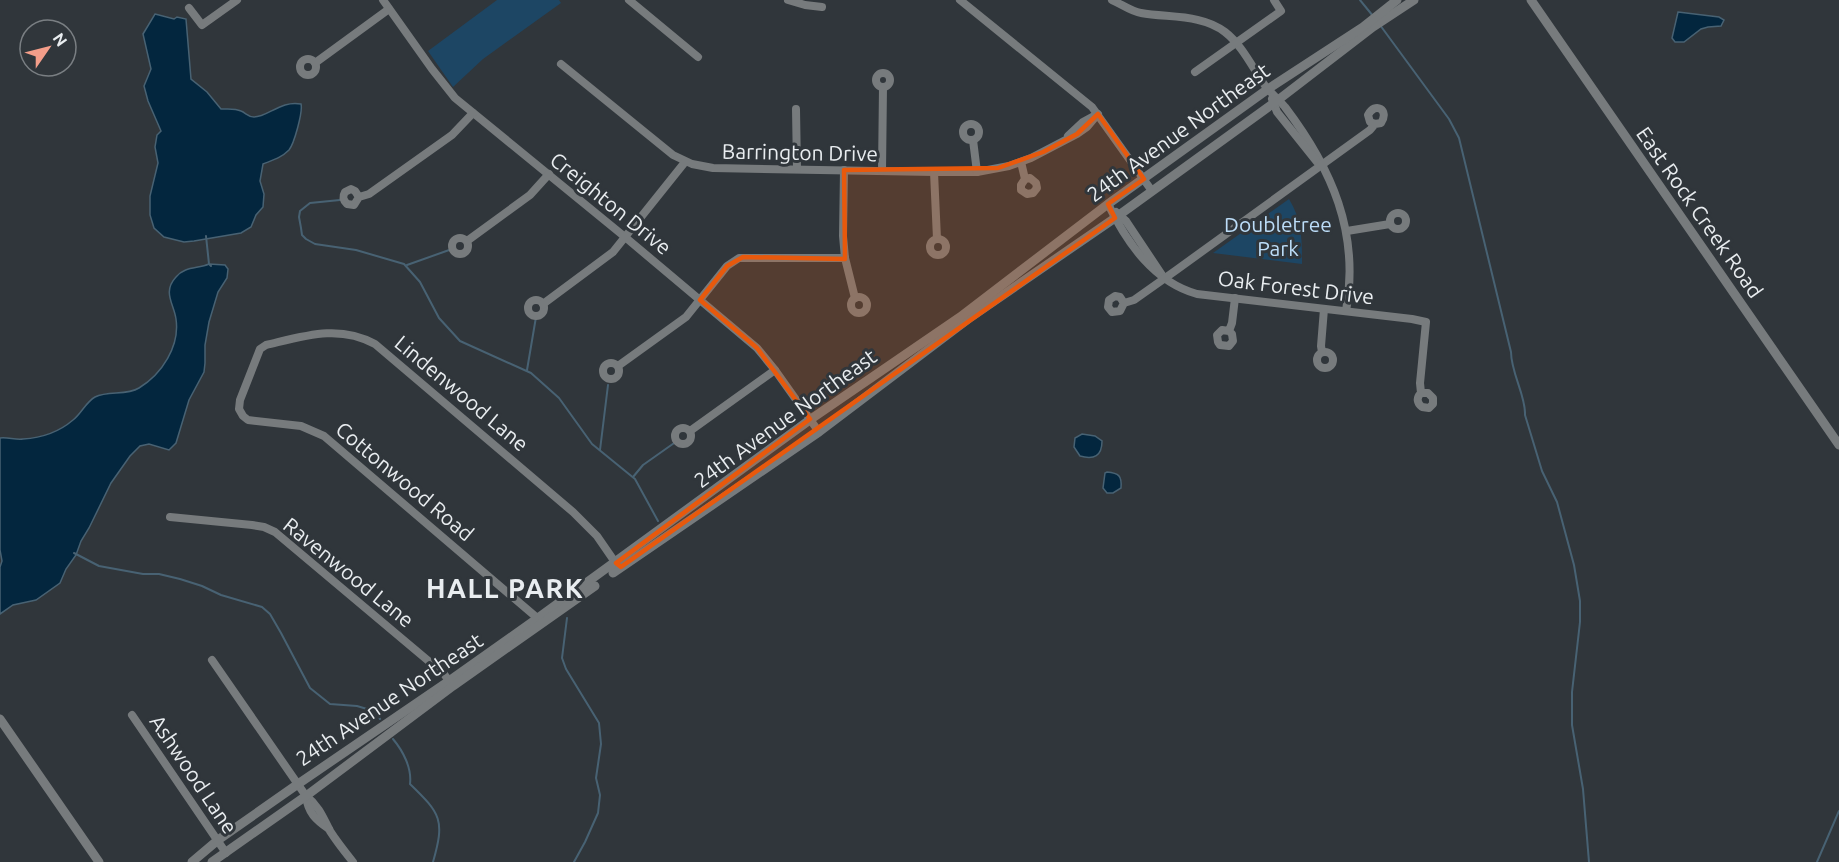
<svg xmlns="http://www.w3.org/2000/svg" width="1839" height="862" font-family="Ubuntu,sans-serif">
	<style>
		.green { fill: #1d4664 }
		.water { fill: #03263e; stroke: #486273; stroke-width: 1.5 }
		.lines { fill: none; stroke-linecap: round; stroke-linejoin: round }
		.stream { stroke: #486273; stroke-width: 2 }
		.minor { stroke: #777b7d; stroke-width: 8 }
		.tertiary { stroke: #777b7d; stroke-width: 9 }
		.marked { fill: #e8590c; fill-opacity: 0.2; stroke: #e8590c; stroke-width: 4.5; stroke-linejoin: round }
		.labels { text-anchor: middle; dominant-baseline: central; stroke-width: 6; stroke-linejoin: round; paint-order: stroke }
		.street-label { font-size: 21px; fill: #e9edf0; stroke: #30363b }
		.park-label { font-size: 21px; fill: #bcddf8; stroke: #30363b }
		.district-label { font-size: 27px; font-weight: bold; letter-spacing: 1.5px; fill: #e9edf0; stroke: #30363b }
	</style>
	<rect width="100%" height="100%" fill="#30363b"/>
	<g class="green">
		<polygon points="497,0 559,0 561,3 483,59 453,87 428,51"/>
		<path d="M1289,199C1302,220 1302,240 1302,264L1213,253Z"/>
	</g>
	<g class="water">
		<polygon points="1678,12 1719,17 1724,20 1721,26 1708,27 1701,29 1684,42 1675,42 1672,38"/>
		<path d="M155,14L174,19L177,17L186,19L191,79L207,92L221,109C228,109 235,108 241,111C246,113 248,117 254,117C268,117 281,100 301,104C303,112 294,144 289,150C281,158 273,160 263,164L260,181L264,194L263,207L256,215L251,227L241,233L194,241L184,242L164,237L154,228L150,215V196L158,163L155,147L157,135L161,131L148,101L144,86L151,69L143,34Z"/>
		<path d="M209,264L225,265L228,269L227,278L218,292L209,322L205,345V363L204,372L189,400L176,443L169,450L149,444L140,446L130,456L111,483L89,528L81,541L76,555L66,569L60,583L36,600L13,605L0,614V567L2,561L0,550V438C8,437 15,440 23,439C40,438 59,432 73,420C81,414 86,402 95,397C108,390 126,396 139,388C162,374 180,346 176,319C174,304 162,292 176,277C185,266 198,269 209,264Z"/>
		<path d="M1082,434L1095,436L1102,441C1102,456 1094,460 1080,456L1074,447L1075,438Z"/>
		<path d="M1107,472C1119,473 1122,476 1121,488L1113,493H1107L1103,488L1105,473Z"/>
	</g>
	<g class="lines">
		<g class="stream">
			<polyline points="1360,0 1373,16"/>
			<path d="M1380,25L1449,119L1459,138L1511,352C1511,373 1526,396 1525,415L1542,471L1557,502L1574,565L1580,601V622L1572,692V725L1583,789L1589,862"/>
			<polyline points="340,200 310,203 300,211 299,217 301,228 302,235 306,239 315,244 356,250 404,264 420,282 439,318 460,341 531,373 559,398 592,444 635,479 658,521"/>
			<polyline points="206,236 209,264 211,266"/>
			<polyline points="407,265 452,249"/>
			<polyline points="527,370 536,317"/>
			<polyline points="600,450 608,385"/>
			<polyline points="633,477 643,465 677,441"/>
			<polyline points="74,553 99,566 143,574 159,574 180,579 202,586 221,595 262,607 270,614 281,633 310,688 330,704 357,706 377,712 380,719"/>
			<polyline points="567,618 562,658 566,669 599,723 601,744 596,778 600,795 598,813 585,842 574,862"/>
			<path d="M393,739C403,751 412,768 410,784C441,814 445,820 433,862"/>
			<polyline points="1817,862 1839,811"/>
		</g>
		<g class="minor">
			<polyline points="383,0 432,69 455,98 625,237 757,348 775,370 819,432"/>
			<polyline points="629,0 698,57"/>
			<polyline points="788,0 805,5 822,7"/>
			<polyline points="960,0 1092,107 1152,191"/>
			<path d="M1112,0C1121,4 1132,12 1141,13C1169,18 1202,14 1225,32C1243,46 1253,69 1266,87C1272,94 1279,100 1285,107C1332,169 1360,233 1346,311"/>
			<polyline points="189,8 202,25 237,0"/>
			<circle cx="308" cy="67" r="8"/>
			<polyline points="315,63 389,9"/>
			<polyline points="561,64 673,155 692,164 713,168 934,172 977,172 1009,166 1031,158 1077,134 1087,127 1098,114"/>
			<polyline points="1195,72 1281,11 1274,0"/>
			<circle cx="883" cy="80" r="7"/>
			<polyline points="1272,99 1277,112 1317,162"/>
			<polyline points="796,109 797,169"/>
			<circle cx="971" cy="132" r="8"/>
			<polyline points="1068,136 1083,122 1094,116"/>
			<polyline points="973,140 977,172"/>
			<polyline points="1021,162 1025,179 1021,185 1021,190 1027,194 1033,193 1037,188 1036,183 1030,178 1025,179"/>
			<polyline points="844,170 843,236 845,258 855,298"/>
			<polyline points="882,171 883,87"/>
			<polyline points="934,172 937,239"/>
			<path d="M359,197L355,191L351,189L345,192C342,197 343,200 347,204L354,205L359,197L369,194L452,135L473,113"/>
			<path d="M1108,204C1127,243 1154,282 1197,294L1412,319L1426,322L1420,383L1421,393C1416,398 1417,403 1422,407L1429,408L1433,404V398L1428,393H1421"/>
			<polyline points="1116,212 1126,221 1162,275"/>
			<circle cx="1398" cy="221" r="8"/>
			<polyline points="1347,231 1390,224"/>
			<circle cx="460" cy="246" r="8"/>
			<circle cx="938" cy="247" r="8"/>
			<polyline points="467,241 530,195 549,174"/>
			<circle cx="859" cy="305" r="8"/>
			<circle cx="536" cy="308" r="8"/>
			<path d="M1124,303L1120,297L1115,296L1109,300L1108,307L1112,312L1120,311L1124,303L1134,300L1175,271L1370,130L1375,124L1381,123C1390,110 1375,101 1368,115L1370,122L1375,124"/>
			<polyline points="543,304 613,252 685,162"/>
			<polyline points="1229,331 1222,330 1217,335 1218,342 1220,345 1229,346 1233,341 1232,334 1229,331 1232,323 1235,298"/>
			<circle cx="1325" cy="360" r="8"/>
			<polyline points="1322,352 1321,346 1324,309"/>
			<circle cx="611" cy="371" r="8"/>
			<polyline points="618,366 686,317 727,266 739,258 845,258"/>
			<circle cx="683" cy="436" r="8"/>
			<polyline points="690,431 775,370"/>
			<polyline points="170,517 252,525 264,527 275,532 444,674 452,685"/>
			<path d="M542,622L324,436L301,426L248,420L243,416L239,409L240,400L260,349L266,345C304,336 339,324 375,344L573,512L597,536L617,565"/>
			<path d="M212,660L306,796C319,806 323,817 330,831C337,842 345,852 353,862"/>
			<polyline points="132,715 226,853"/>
			<path d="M306,796C308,813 316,820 329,829"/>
		</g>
		<g class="tertiary">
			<polyline points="1531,0 1839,445"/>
			<polyline points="613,573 819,432 971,317 1115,218 1278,100 1373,27 1414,0"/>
			<polyline points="0,719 99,862"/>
			<polyline points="192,862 218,840 298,784 449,681 538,618 811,419 960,317 1108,204 1268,89 1363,27 1397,0"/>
			<polyline points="212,862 306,796 453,686 595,586"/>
		</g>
	</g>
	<path class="marked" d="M1098,114L1144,179L1108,204L1115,218L621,567L616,563L810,419L757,348L700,300L727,266L743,257L845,259L844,170L998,168L1043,152L1077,134Z"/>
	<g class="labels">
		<g class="street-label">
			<text transform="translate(1178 132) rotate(-36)">24th Avenue Northeast</text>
			<text transform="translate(800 152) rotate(1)">Barrington Drive</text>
			<text transform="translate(611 203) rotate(39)">Creighton Drive</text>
			<text transform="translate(1700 212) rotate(55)">East Rock Creek Road</text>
			<text transform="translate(1296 287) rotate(7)">Oak Forest Drive</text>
			<text transform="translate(462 393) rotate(40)">Lindenwood Lane</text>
			<text transform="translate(785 418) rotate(-36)">24th Avenue Northeast</text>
			<text transform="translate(405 481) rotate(40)">Cottonwood Road</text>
			<text transform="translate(349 572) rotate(39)">Ravenwood Lane</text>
			<text transform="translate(389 699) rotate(-34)">24th Avenue Northeast</text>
			<text transform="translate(194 774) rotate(56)">Ashwood Lane</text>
		</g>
		<g class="park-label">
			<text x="1278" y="224">Doubletree<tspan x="1278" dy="24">Park</tspan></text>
		</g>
		<g class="district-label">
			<text x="505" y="588">HALL PARK</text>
		</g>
	</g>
	<g transform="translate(48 48) rotate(55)"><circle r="28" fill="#30363b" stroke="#7a7f83" stroke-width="1.5"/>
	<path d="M0-4.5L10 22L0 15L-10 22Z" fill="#f49e8a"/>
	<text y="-9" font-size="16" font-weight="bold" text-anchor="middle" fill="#e9edf0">N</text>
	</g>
</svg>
